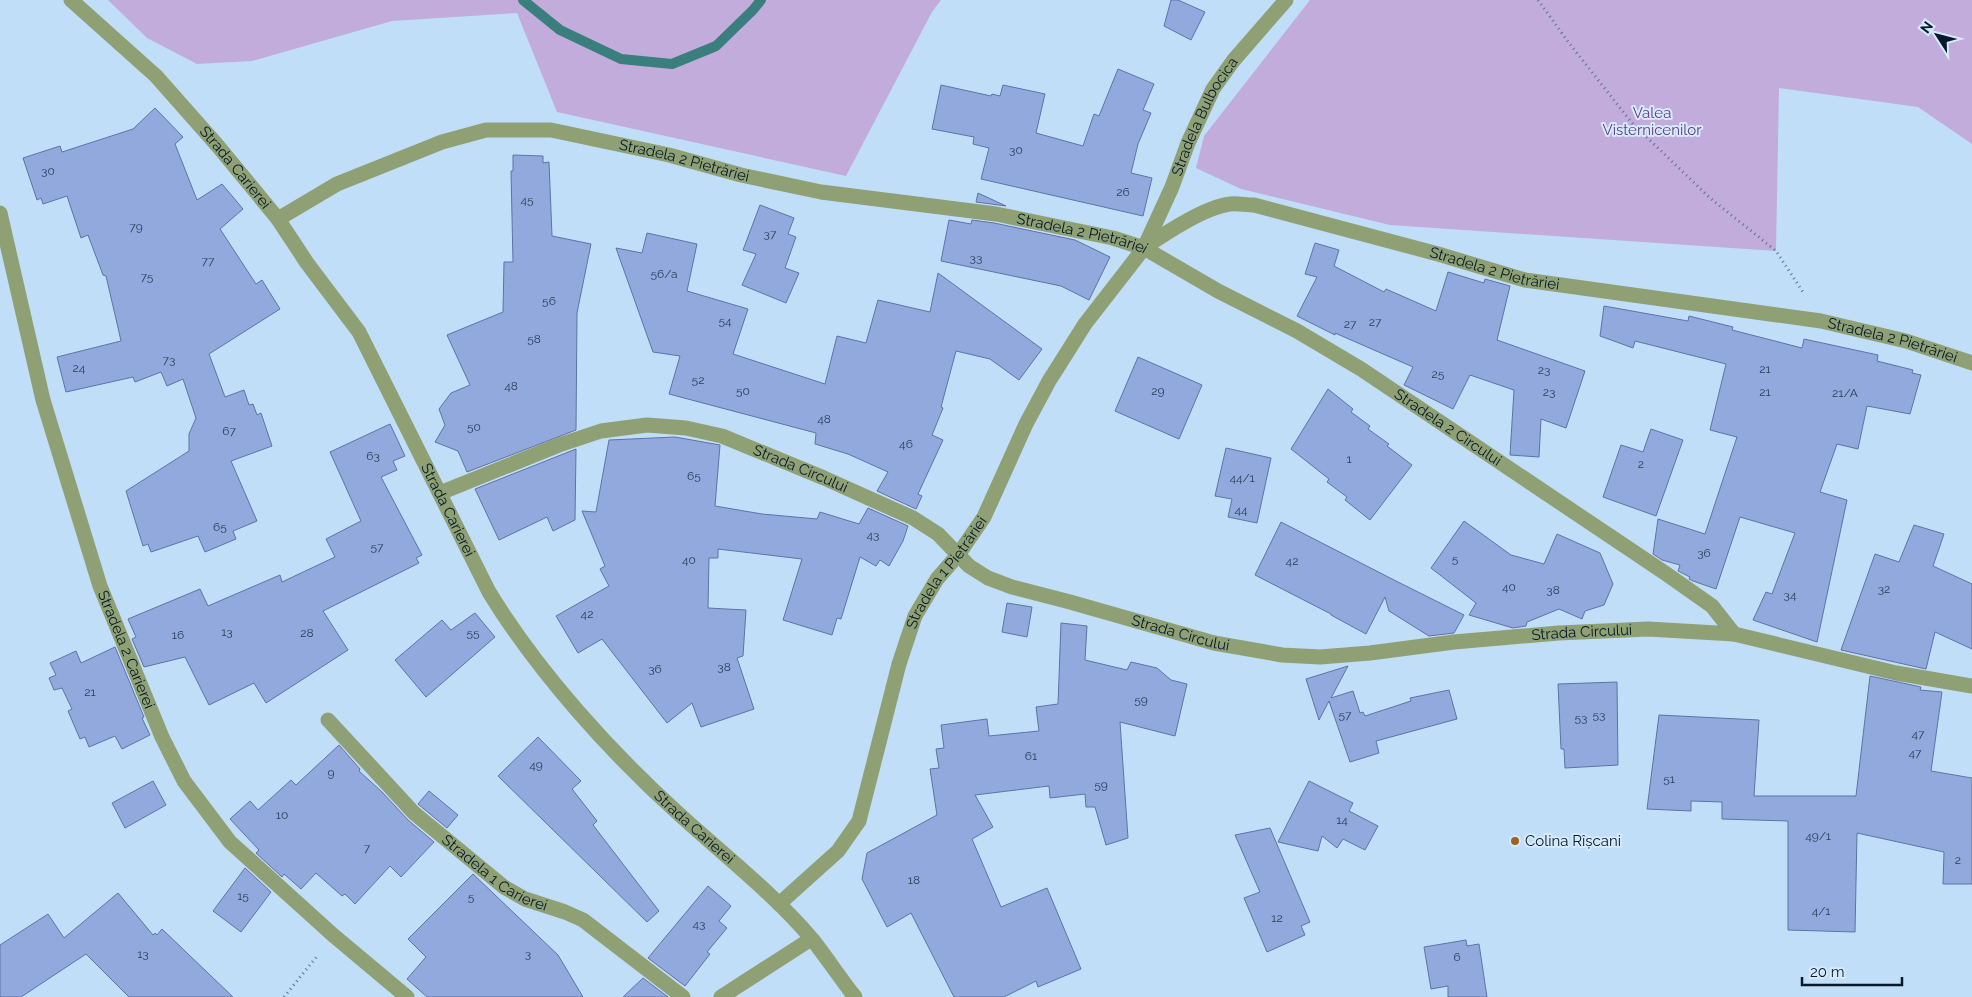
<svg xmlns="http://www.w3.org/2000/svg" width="1972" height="997" font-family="Raleway,sans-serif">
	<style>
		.green { fill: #c2acdb }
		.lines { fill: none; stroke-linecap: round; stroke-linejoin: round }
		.stream { stroke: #3a7e7d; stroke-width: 10 }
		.building { fill: #92a9de; stroke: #5e73a5 }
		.path { stroke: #5c7489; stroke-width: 3; stroke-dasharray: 1 4; stroke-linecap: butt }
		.street { stroke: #8ea074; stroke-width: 15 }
		.poi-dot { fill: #9c6320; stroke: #d6eafc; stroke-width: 2 }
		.labels { text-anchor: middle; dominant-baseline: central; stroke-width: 4; stroke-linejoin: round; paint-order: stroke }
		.number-label { font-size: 12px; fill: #293e57 }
		.park-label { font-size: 15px; fill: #613c82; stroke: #d6eafc }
		.street-label { font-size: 15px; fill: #061a2a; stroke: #d6eafc }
		.poi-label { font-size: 15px; fill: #061a2a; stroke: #d6eafc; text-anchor: start }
	</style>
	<rect width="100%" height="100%" fill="#c1def9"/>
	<g class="green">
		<polygon points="108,0 941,0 932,12 846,176 557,112 517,13 392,21 252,61 197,64 147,38"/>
		<polygon points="1310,0 1972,0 1972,144 1918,107 1779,88 1776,251 1390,225 1241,189 1196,168 1204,136"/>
	</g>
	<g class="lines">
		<polyline class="stream" points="523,0 560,30 621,59 672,64 716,46 753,10 761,0"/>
	</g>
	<g class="building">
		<polygon points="1171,0 1178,0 1205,12 1191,40 1164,26"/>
		<polygon points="1118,69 1154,84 1143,110 1151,113 1138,144 1131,173 1152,178 1143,216 981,179 989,148 973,144 974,137 932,129 941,85 991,96 992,94 1000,96 1003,85 1045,94 1036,133 1083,146 1094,114 1099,116"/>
		<polygon points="155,108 183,137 175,144 197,200 222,184 243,209 220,229 256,284 262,280 280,309 209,354 225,397 244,390 249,405 253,404 257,415 261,413 272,446 231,461 257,521 233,531 236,539 205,552 198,536 151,552 148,544 143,546 126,491 189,451 189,434 196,418 183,379 167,386 161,372 135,382 133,377 66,392 57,357 121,341 119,332 106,276 103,275 88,235 81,238 67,196 43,204 41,198 37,200 23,158 60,146 62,152 133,129"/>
		<polygon points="513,155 543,156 543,163 549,162 552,236 591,244 577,313 576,430 467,472 458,451 435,442 445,425 439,409 451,393 470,385 447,335 503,312 504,262 513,262 511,171 513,171"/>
		<polygon points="978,193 1006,206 976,202"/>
		<polygon points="760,205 794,218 788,234 796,237 785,268 799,273 786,303 742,285 756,254 743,250"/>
		<polygon points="949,220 971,224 972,220 994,223 1075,240 1110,257 1089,300 1061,286 941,261"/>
		<polygon points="647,233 697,244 687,291 748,309 733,354 825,384 837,336 866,343 878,300 930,312 938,273 1042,349 1019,380 990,359 956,351 941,407 943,408 932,435 943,440 918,494 922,496 916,509 877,491 888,472 848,454 815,444 816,433 669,394 680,356 653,352 616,248 642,253"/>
		<polygon points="1315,243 1339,250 1334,266 1384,292 1386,289 1436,311 1448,272 1484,283 1485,279 1510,286 1497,340 1585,371 1566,428 1541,419 1539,457 1510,455 1514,390 1470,375 1453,409 1404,385 1413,367 1335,333 1335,335 1297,316 1317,277 1305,274"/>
		<polygon points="1604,306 1688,321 1689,316 1733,327 1732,330 1802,348 1804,339 1878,355 1877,361 1913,370 1912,373 1921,375 1910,414 1867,406 1858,449 1837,444 1820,492 1847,500 1817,642 1753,620 1766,592 1772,594 1795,533 1740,517 1716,589 1693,581 1689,579 1690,577 1678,571 1680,565 1662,560 1653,554 1658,519 1705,534 1737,437 1710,430 1726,364 1635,341 1633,348 1600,336"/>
		<polygon points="1138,357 1202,385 1179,439 1115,411"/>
		<polygon points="1328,389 1353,409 1351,412 1370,426 1368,429 1389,444 1387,446 1412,465 1370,520 1345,500 1347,497 1327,482 1329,479 1291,449"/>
		<polygon points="390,424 405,456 393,461 397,470 381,477 422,555 416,558 419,563 323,611 348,650 266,703 254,683 209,705 185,657 144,667 132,639 136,637 128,619 200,589 208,606 280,575 282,582 335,557 326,539 361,521 330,452"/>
		<polygon points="1651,429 1683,440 1656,516 1603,497 1621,445 1643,452"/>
		<polygon points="675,437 720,445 715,506 762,514 817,519 820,512 859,524 868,508 908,526 903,541 889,566 880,560 876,566 860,557 841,619 837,618 832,635 783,620 802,559 718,549 718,558 709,558 708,608 746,610 743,656 737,658 754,709 701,727 692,703 667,723 602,639 578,653 556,616 609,586 600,569 605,566 582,511 596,512 609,440"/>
		<polygon points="1226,448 1271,458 1257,523 1228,517 1232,499 1215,496"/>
		<polygon points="576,449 575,520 553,531 547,517 499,540 475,489"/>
		<polygon points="1464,521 1511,555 1544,564 1557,534 1600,553 1613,584 1604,605 1585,611 1582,619 1559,609 1527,622 1526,626 1513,628 1469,615 1476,603 1431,568"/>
		<polygon points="1281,522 1394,580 1464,615 1454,633 1429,636 1389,611 1385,597 1366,634 1331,615 1331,614 1255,575"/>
		<polygon points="1914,525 1944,534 1933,566 1972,584 1972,649 1935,632 1926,669 1841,650 1875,554 1899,562"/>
		<polygon points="1007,603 1032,607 1027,637 1002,632"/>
		<polygon points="475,613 495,637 426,697 395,660 442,620 451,630"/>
		<polygon points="1061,623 1087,626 1085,660 1127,670 1131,662 1157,668 1171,680 1187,684 1175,736 1120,722 1128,838 1106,845 1095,807 1086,807 1085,794 1050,798 1049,786 975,795 993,827 972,839 1001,907 1047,888 1081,969 1038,987 1036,981 1004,997 954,997 911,913 887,927 862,879 867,853 937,815 930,769 939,768 936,749 944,748 941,725 987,719 989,736 1039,731 1036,707 1058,704"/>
		<polygon points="115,647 144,717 142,718 150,735 122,749 115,736 89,747 85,737 80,739 68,711 72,709 62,688 54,690 49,678 56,675 50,663 76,651 81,663"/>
		<polygon points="1348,666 1331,698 1353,691 1360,713 1363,712 1365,716 1411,701 1410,698 1449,690 1457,719 1376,741 1379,753 1350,762 1329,701 1319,720 1306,679"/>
		<polygon points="1870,676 1921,687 1920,690 1942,692 1931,771 1972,778 1972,884 1943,884 1944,852 1857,833 1855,932 1788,930 1788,821 1722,819 1722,802 1691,801 1691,811 1647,809 1659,715 1759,720 1754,796 1856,796"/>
		<polygon points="1617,682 1618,765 1565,768 1564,749 1561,749 1558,684"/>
		<polygon points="538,737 581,781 572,789 597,821 593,825 659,911 647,922 498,776"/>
		<polygon points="339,745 360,769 359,771 382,792 408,820 434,842 401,877 390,866 355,904 345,894 342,896 316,873 301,889 284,874 282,877 256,853 259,850 230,819 250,801 258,810 291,780 296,785"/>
		<polygon points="153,781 166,805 125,828 112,803"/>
		<polygon points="1309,781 1353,803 1349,811 1378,826 1365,850 1343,839 1337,848 1322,836 1318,851 1278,842"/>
		<polygon points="429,791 458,815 447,828 418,804"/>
		<polygon points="1270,828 1310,922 1301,926 1305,935 1267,952 1244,898 1260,892 1235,835"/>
		<polygon points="245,868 271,892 241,932 213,911"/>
		<polygon points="473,874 558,955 583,997 427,997 407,979 426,957 408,939"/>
		<polygon points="708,886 731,906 719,921 727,928 707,952 710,954 685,986 648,958"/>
		<polygon points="118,893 153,935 155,933 157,935 162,929 233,997 129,997 86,954 21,997 0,997 0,945 48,914 64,938"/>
		<polygon points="1466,940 1467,946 1479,944 1487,997 1448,997 1448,986 1431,989 1424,947"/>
		<polygon points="643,978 668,997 623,997"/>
	</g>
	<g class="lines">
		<g class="path">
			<polyline points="1538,0 1569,43 1632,123 1710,198 1776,251 1803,292"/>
			<polyline points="284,997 318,955"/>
		</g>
		<g class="street">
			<path id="s1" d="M71,0L156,76L217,145L278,219L307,263L359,332L489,592C538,672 610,752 680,815C724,855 773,893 812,939C827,958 840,978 855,997"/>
			<path id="s2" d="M0,213L43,400L100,586L162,737L184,781L230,842L333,935L407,997"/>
			<path id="s3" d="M278,219L337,184L442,142L486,130H551L669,155L741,175L821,192L996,214L1113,238L1144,248L1218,291L1297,331L1361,369L1665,573L1712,606L1734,634"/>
			<path id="s4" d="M1145,247C1166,233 1205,207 1230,204C1237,203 1246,205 1254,205L1438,254L1525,280L1821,321L1906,341L1972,363"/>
			<path id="s5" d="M440,493L559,445L601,431L647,425L686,428L722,436L824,478L913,518L938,534L969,566L988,578L1012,587L1070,602L1214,643L1282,655L1320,657L1370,653L1454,642L1559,633L1648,629L1734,634L1896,673L1972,686"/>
			<path id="s6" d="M328,720L414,813L504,887L525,899L565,912L583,920L683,997"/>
			<path id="s7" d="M779,904L838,851L859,821L899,664L915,616L937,579L958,555L984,517L1026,424L1049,381L1085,324L1144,248L1172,187L1188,143L1213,89L1233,61L1286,0"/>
			<polyline points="721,997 811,939"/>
		</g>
	</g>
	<circle class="poi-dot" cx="1515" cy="841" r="5"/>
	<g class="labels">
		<g class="number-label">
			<text x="1016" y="150">30</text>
			<text x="48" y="171">30</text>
			<text x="1123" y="192">26</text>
			<text x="527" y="200">45</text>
			<text x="136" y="227">79</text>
			<text x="770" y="234">37</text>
			<text x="976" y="258">33</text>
			<text x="208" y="261">77</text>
			<text x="664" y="274">56/a</text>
			<text x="147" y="277">75</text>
			<text x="549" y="301">56</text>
			<text x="725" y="321">54</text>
			<text x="1375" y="322">27</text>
			<text x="1350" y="324">27</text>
			<text x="534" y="339">58</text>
			<text x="169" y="360">73</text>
			<text x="79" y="368">24</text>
			<text x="1765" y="369">21</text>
			<text x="1544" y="370">23</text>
			<text x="1438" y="374">25</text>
			<text x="698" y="380">52</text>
			<text x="511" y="386">48</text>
			<text x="743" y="391">50</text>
			<text x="1158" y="391">29</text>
			<text x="1549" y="392">23</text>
			<text x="1765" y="392">21</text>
			<text x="1845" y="393">21/A</text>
			<text x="824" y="419">48</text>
			<text x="474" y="427">50</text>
			<text x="229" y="431">67</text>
			<text x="906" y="444">46</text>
			<text x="373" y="456">63</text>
			<text x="1349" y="459">1</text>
			<text x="1641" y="464">2</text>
			<text x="694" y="476">65</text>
			<text x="1242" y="478">44/1</text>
			<text x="1241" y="510">44</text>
			<text x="220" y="527">65</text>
			<text x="873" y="535">43</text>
			<text x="377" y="547">57</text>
			<text x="1704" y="553">36</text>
			<text x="1455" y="559">5</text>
			<text x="689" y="560">40</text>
			<text x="1292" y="561">42</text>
			<text x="1509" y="587">40</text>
			<text x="1884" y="589">32</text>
			<text x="1553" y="590">38</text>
			<text x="1790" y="595">34</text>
			<text x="587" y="614">42</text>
			<text x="227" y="632">13</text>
			<text x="307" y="633">28</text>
			<text x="473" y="633">55</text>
			<text x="178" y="635">16</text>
			<text x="724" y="667">38</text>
			<text x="655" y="669">36</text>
			<text x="90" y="692">21</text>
			<text x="1141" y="700">59</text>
			<text x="1345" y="715">57</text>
			<text x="1599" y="715">53</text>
			<text x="1581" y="718">53</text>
			<text x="1918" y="734">47</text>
			<text x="1915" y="753">47</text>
			<text x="1031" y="756">61</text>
			<text x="536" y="765">49</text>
			<text x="331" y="773">9</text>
			<text x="1669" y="779">51</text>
			<text x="1101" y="785">59</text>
			<text x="282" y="815">10</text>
			<text x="1342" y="820">14</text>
			<text x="1818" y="836">49/1</text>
			<text x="367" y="848">7</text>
			<text x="1958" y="860">2</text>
			<text x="914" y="880">18</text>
			<text x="243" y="896">15</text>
			<text x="471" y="897">5</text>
			<text x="1821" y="911">4/1</text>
			<text x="1277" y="918">12</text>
			<text x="699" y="924">43</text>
			<text x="143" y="954">13</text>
			<text x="528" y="954">3</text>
			<text x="1457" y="957">6</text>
		</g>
		<g class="park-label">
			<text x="1652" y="113">Valea<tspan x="1652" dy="17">Visternicenilor</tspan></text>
		</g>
		<g class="street-label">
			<text stroke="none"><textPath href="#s7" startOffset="909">Stradela Bulbocica</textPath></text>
			<text stroke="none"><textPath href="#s3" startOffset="429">Stradela 2 Pietrăriei</textPath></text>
			<text stroke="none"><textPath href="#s1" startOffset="235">Strada Carierei</textPath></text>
			<text stroke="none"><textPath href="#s3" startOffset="834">Stradela 2 Pietrăriei</textPath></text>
			<text stroke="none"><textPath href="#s4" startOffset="369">Stradela 2 Pietrăriei</textPath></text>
			<text stroke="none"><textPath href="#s4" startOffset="774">Stradela 2 Pietrăriei</textPath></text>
			<text stroke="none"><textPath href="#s3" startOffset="1251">Stradela 2 Circului</textPath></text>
			<text stroke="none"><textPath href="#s5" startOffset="380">Strada Circului</textPath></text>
			<text stroke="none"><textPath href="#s1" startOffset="640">Strada Carierei</textPath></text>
			<text stroke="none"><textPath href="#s7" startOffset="382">Stradela 1 Pietrăriei</textPath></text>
			<text stroke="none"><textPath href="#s5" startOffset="800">Strada Circului</textPath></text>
			<text stroke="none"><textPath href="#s5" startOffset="1205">Strada Circului</textPath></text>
			<text stroke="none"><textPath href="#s2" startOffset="455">Stradela 2 Carierei</textPath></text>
			<text stroke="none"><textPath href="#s1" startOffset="1045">Strada Carierei</textPath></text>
			<text stroke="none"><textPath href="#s6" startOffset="228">Stradela 1 Carierei</textPath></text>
		</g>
		<g class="poi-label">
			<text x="1525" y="841">Colina Rîșcani</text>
		</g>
	</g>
	<g transform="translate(1937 35) rotate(306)" stroke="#d6eafc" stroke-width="4" paint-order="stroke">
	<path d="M0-4L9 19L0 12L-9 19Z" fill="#061a2a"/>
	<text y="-8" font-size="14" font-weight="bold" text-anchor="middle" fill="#061a2a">N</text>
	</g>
	<path d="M1802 977v8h100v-8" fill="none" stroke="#061a2a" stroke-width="2.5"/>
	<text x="1810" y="977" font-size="15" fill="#061a2a" stroke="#d6eafc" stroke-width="4" paint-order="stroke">20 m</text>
</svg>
